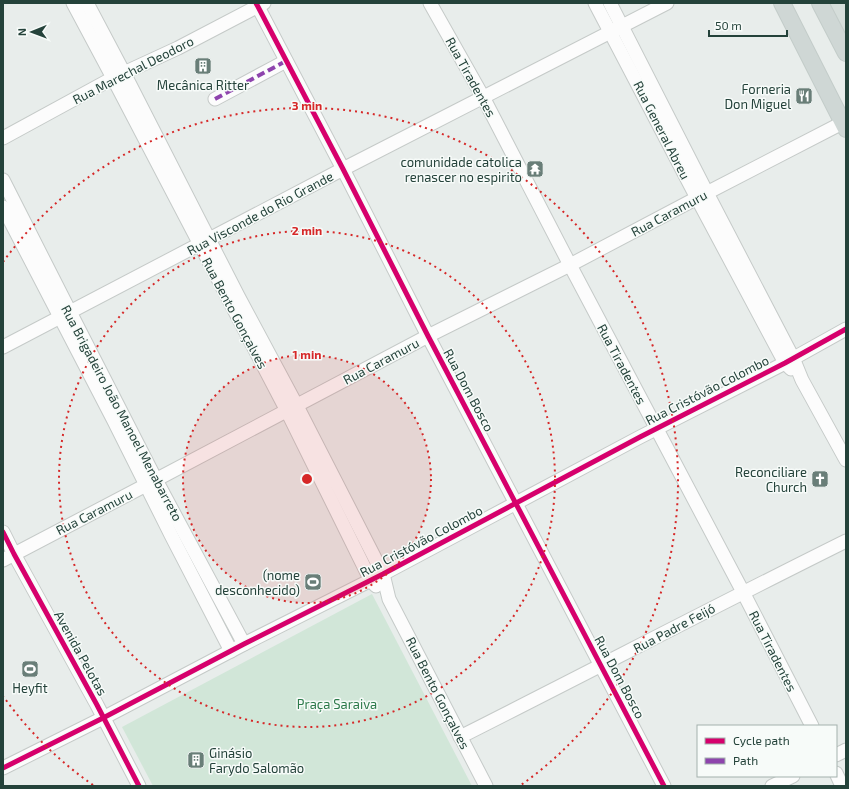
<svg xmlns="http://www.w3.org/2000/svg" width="849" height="789" font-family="'Exo 2',sans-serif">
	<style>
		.built { fill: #d6dedb }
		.green { fill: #d1e6d8 }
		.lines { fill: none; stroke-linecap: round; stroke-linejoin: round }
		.minor-casing { stroke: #c5cac8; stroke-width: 15 }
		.major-casing { stroke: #c3ccc9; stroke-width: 18 }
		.minor { stroke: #fcfcfc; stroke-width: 13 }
		.major { stroke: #cfd7d5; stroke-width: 16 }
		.quiet { stroke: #8e44ad; stroke-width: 4; stroke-dasharray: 8 4; stroke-linecap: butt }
		.cycleway-casing { stroke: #f7fbf9; stroke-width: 8 }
		.cycleway { stroke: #d6006c; stroke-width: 5 }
		.ring { fill: none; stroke: #d62828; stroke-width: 2; stroke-dasharray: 2 4 }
		.labels { text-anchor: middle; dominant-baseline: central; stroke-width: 3; stroke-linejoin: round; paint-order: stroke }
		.street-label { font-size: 13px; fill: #24423a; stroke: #f7fbf9 }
		.poi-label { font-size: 13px; fill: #24423a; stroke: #f7fbf9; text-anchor: end }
		.park-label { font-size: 13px; fill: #2d7a4b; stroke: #f7fbf9 }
		.centre { fill: #d62828; stroke: #f7fbf9; stroke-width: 2 }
		.ring-label { font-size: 12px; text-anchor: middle; font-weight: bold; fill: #d62828; stroke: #f7fbf9; stroke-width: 3; stroke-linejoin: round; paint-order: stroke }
	</style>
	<rect width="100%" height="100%" fill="#e8edeb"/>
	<polygon class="built" points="825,3 846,3 846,43"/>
	<polygon class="green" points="372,594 472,786 153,786 122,727"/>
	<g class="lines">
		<defs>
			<g id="minor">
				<polyline points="73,3 113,78 287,411 371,581 376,586"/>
				<polyline points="87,3 124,73 238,296 297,406 383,574 389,599 486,786"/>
				<polyline points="256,3 343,169 428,336 664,786"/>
				<polyline points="430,3 483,97 570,265 743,592 812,726"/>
				<polyline points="595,3 697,198 785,363 791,369"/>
				<polyline points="610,3 707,193 793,358 802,380 846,460"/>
				<polyline points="215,99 286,61"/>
				<polyline points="3,138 113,78 178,48 264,3"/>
				<polyline points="3,180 70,312 156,480 244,644"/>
				<polyline points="3,207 114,421 171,535 231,651"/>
				<polyline points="3,347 343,169 667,3"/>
				<polyline points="3,532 14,554 97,705 139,786"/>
				<polyline points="3,560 146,485 428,336 570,265 697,198 846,121"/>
				<path d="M460,737C589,672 717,605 846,541"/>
				<polyline points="836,755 846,750"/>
				<polyline points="3,768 103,718 244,644 383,574 640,437 785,363 846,329"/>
				<polyline points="836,773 842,786"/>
				<polyline points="772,786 793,776"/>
			</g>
			<g id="major">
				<polyline points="782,3 846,129"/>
				<polyline points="820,3 846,53"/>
			</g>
		</defs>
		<use href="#minor" class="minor-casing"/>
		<use href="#major" class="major-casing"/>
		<use href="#minor" class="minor"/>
		<use href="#major" class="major"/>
		<polyline class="quiet" points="215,99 286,61"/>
		<defs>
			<g id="cycleway">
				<polyline points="256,3 343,169 428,336 664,786"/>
				<polyline points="3,532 14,554 97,705 139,786"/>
				<polyline points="3,768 103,718 244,644 383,574 640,437 785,363 846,329"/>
			</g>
		</defs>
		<use href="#cycleway" class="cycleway-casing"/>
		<use href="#cycleway" class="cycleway"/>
	</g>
	<circle cx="307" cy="479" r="124" fill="#d62828" fill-opacity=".12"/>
	<g class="ring">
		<circle cx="307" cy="479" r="124"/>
		<circle cx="307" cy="479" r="248"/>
		<path d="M93 785A373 373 0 0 1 3 696M3 262A373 373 0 1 1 521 785"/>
	</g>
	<defs>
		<symbol id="building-square" viewBox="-11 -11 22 22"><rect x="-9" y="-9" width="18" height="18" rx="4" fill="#697e78" stroke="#f7fbf9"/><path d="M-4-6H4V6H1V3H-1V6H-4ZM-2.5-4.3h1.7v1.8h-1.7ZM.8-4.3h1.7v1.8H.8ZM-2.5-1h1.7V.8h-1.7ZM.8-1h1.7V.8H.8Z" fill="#fff"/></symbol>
		<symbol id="restaurant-square" viewBox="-11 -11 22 22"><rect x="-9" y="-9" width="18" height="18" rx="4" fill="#697e78" stroke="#f7fbf9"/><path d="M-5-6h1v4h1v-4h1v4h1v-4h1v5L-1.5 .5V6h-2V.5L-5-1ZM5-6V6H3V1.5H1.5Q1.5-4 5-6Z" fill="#fff"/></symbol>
		<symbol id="temple-square" viewBox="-11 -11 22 22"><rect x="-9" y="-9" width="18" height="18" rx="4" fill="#697e78" stroke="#f7fbf9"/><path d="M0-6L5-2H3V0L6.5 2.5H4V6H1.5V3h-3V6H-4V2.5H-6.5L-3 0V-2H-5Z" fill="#fff"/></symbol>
		<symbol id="church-square" viewBox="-11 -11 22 22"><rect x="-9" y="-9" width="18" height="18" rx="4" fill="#697e78" stroke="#f7fbf9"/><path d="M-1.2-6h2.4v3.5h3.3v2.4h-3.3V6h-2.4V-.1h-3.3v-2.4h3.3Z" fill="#fff"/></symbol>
		<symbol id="stadium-square" viewBox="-11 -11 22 22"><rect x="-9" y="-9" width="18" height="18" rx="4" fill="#697e78" stroke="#f7fbf9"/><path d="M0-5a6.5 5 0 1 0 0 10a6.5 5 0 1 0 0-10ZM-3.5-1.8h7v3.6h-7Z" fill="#fff"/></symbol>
	</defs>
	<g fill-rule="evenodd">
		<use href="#building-square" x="193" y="56" width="20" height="20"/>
		<use href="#restaurant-square" x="794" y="86" width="20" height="20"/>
		<use href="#temple-square" x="525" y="159" width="20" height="20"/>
		<use href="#church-square" x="810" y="469" width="20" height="20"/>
		<use href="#stadium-square" x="303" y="572" width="20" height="20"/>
		<use href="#stadium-square" x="20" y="659" width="20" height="20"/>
		<use href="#building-square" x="186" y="750" width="20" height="20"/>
	</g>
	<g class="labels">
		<g class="street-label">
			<text transform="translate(133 70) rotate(-27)">Rua Marechal Deodoro</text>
			<text transform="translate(471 77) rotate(61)">Rua Tiradentes</text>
			<text transform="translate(662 130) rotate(63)">Rua General Abreu</text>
			<text transform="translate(260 213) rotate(-28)">Rua Visconde do Rio Grande</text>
			<text transform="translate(669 213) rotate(-28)">Rua Caramuru</text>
			<text transform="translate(235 313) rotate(62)">Rua Bento Gonçalves</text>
			<text transform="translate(381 361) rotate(-28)">Rua Caramuru</text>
			<text transform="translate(622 364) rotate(62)">Rua Tiradentes</text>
			<text transform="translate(469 390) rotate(62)">Rua Dom Bosco</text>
			<text transform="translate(707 390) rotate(-27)">Rua Cristóvão Colombo</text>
			<text transform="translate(122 413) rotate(62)">Rua Brigadeiro João Manoel Menabarreto</text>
			<text transform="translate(94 512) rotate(-27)">Rua Caramuru</text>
			<text transform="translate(421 541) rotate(-28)">Rua Cristóvão Colombo</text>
			<text transform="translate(674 628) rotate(-28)">Rua Padre Feijó</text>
			<text transform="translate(773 651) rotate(63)">Rua Tiradentes</text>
			<text transform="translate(81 653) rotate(61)">Avenida Pelotas</text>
			<text transform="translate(620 677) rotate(62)">Rua Dom Bosco</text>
			<text transform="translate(438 693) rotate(63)">Rua Bento Gonçalves</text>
		</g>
		<g class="poi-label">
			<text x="203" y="85" text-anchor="middle">Mecânica Ritter</text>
			<text x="791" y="89">Forneria<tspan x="791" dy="15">Don Miguel</tspan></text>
			<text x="522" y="162">comunidade catolica<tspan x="522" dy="15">renascer no espirito</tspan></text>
			<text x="807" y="472">Reconciliare<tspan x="807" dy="15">Church</tspan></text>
			<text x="300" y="575">(nome<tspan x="300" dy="15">desconhecido)</tspan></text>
			<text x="30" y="688" text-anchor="middle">Heyfit</text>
			<text x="209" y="753" text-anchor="start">Ginásio<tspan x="209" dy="15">Farydo Salomão</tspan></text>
		</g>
		<g class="park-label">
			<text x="337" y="704">Praça Saraiva</text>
		</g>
	</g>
	<circle cx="307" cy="479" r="6" class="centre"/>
	<g class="ring-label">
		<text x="307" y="110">3 min</text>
		<text x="307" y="235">2 min</text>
		<text x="307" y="359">1 min</text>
	</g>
	<rect width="849" height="789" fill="none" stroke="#24423a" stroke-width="8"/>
	<rect x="697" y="725" width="140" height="52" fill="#f7fbf9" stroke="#a3b1ad"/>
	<rect x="705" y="738" width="20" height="6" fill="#d6006c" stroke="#a3b1ad"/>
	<text x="733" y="745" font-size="12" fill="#24423a">Cycle path</text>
	<rect x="705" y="758" width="20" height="6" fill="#8e44ad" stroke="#a3b1ad"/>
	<text x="733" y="765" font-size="12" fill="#24423a">Path</text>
	<g transform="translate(32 32) rotate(269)" stroke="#f7fbf9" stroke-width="3" paint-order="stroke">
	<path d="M0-3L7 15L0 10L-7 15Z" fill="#24423a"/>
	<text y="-6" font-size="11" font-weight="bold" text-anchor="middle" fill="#24423a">N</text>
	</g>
	<path d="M709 30v6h78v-6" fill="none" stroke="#24423a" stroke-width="2"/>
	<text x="715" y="30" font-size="12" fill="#24423a" stroke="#f7fbf9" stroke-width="3" paint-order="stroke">50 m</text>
</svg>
